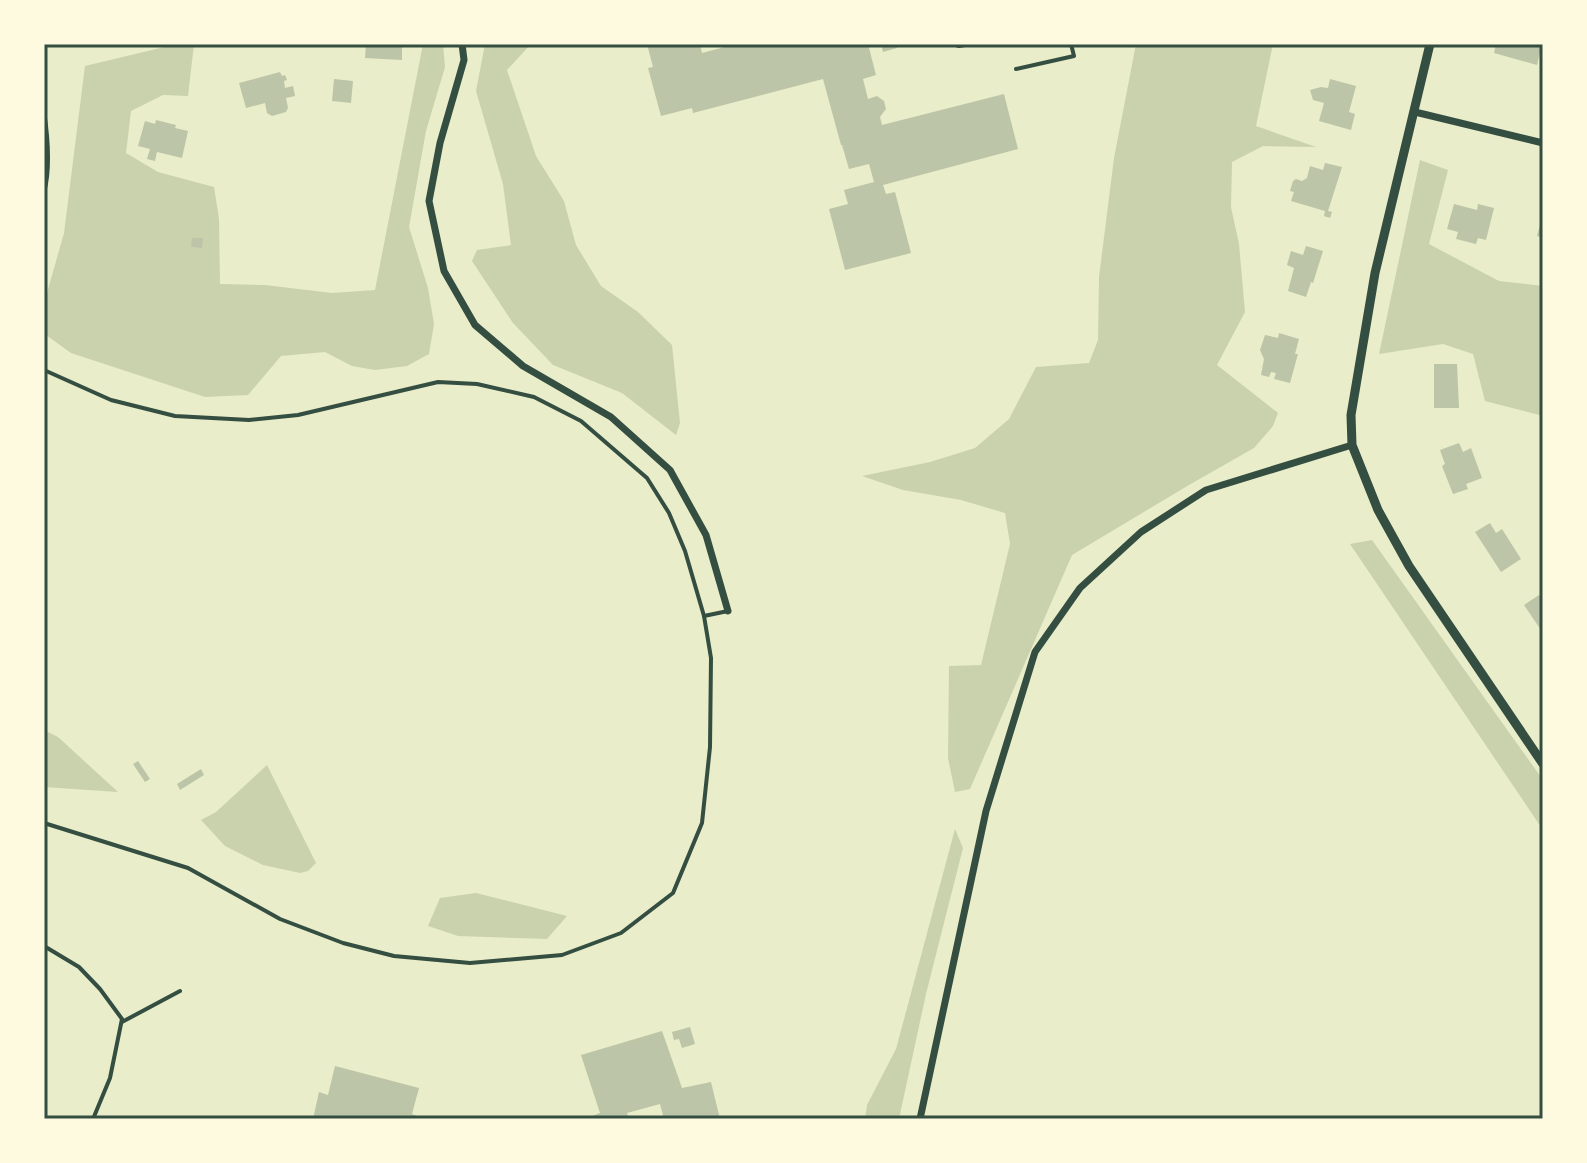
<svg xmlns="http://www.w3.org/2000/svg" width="1587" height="1163" font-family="'PT Sans',sans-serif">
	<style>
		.green { fill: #cad2ad }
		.building { fill: #bcc5a7 }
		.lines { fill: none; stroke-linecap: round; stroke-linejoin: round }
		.service { stroke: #344e41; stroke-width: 4 }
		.minor { stroke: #344e41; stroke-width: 7 }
		.tertiary { stroke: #344e41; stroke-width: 9 }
		.neatline { fill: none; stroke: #344e41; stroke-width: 3 }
	</style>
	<rect width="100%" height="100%" fill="#e9edc9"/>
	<g class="green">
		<polygon points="177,44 194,44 188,96 163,95 131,111 126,153 158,172 214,187 219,219 220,284 265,285 332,293 375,290 423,44 443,44 445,67 426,131 409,227 428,288 434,324 429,354 407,366 375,370 352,366 325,352 281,356 248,395 205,397 71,353 46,335 47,293 64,233 85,66"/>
		<polygon points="485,44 531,44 507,70 536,156 564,201 576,245 601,286 638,312 672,345 680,423 676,435 622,393 553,365 513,323 472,261 477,250 511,245 503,184 476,91"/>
		<polygon points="1136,44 1273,44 1256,126 1316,147 1263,146 1232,162 1231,207 1239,244 1245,312 1217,365 1278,413 1273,426 1254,448 1189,485 1072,555 970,789 955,792 948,758 949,666 981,665 1010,544 1005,513 961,500 903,490 862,476 930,462 975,448 1009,419 1036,367 1089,363 1098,340 1099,277 1114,158"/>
		<polygon points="1420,160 1448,170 1429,244 1499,281 1543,286 1543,416 1485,401 1473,354 1443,344 1379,354"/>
		<polygon points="1372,540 1543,780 1543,830 1350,544"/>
		<polygon points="44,730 58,737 118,792 44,787"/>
		<polygon points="267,765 316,863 308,871 300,873 263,865 225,846 201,820 216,812"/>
		<polygon points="955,829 963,848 926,994 899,1119 865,1119 867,1105 896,1049"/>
		<polygon points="476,893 567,916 547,939 458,936 428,926 440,898"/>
	</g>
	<g class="building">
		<polygon points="366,44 402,44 402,60 365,58"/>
		<polygon points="647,44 700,44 702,53 736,44 868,44 876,75 863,79 868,99 877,96 884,101 886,109 880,117 882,125 1004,94 1018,149 883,185 886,194 895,192 911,253 845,270 829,209 848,204 844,190 874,182 869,164 849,169 842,145 841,145 823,79 693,113 692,108 661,116 648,68 653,67"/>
		<polygon points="881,44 896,44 897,48 883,52"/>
		<polygon points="1496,44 1542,44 1537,65 1494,53"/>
		<polygon points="280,72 282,76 285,75 287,80 284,81 285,88 293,86 295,96 286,98 288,108 286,112 272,116 267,113 265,103 246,108 239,83"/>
		<polygon points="334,79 353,81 351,103 332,101"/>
		<polygon points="1330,79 1356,86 1349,112 1355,114 1351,130 1319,121 1324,103 1313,100 1310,90 1321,87 1328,88"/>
		<polygon points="156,120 176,125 175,128 188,131 182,158 157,152 155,161 147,159 150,149 138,146 145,121 155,124"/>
		<polygon points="1325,163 1342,167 1328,211 1332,212 1330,218 1324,216 1325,211 1291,201 1294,192 1290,191 1293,181 1296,179 1302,181 1307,178 1310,166 1323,170"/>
		<polygon points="1454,204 1477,210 1478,204 1494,208 1486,240 1478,238 1476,244 1456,239 1458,232 1447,229"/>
		<polygon points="1542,217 1543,218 1543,238 1537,236"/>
		<polygon points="192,238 203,238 202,248 191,247"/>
		<polygon points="1306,246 1323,251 1313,283 1311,282 1306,297 1288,291 1294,268 1287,265 1291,251 1303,255"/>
		<polygon points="1279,333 1299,339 1295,354 1298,354 1290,383 1274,379 1276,373 1271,372 1269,377 1261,375 1264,359 1260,350 1265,335 1278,338"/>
		<polygon points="1434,364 1457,364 1459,408 1434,408"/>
		<polygon points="1459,443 1463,452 1471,448 1482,478 1466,484 1468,489 1453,494 1442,466 1445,464 1440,450"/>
		<polygon points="1490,523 1496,533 1502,529 1521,559 1501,572 1475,532"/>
		<polygon points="1539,595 1543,600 1543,633 1524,605"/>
		<polygon points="138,761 150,779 145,782 133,764"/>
		<polygon points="201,769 204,775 180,790 177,784"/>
		<polygon points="690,1027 695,1044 682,1048 679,1039 674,1040 672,1032"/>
		<polygon points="662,1031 682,1088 711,1082 720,1119 664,1119 660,1104 627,1113 629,1119 584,1119 600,1113 581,1055"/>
		<polygon points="335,1066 419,1088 412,1114 424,1119 313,1119 319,1092 328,1095"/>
	</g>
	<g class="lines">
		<g class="service">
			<polyline points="953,44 959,46 971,44"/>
			<polyline points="1016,69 1074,56 1071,44"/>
			<path d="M44,111C48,137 51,167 44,193"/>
			<polyline points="44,370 111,400 175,416 249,420 298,415 438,382 477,384 534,397 581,421 647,478 669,513 685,551 704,616 711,658 710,747 702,823 673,893 621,933 562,955 470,963 394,956 343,943 280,919 188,868 44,823"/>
			<polyline points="704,616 728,611"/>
			<polyline points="44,946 79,967 100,989 122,1019 110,1078 93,1119"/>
			<polyline points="122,1022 180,991"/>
		</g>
		<g class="minor">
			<polyline points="462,44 464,60 440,143 429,201 444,271 475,325 523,366 611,417 670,470 706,535 728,611"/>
			<polyline points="1415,112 1543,143"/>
			<polyline points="920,1119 986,811 1035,652 1080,588 1141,532 1206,490 1352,445"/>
		</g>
		<polyline class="tertiary" points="1430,44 1375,273 1351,415 1352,445 1378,510 1409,566 1543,764"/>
	</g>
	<rect width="1587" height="1163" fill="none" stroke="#fefae0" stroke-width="92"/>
	<rect x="46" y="46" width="1495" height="1071" class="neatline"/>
</svg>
